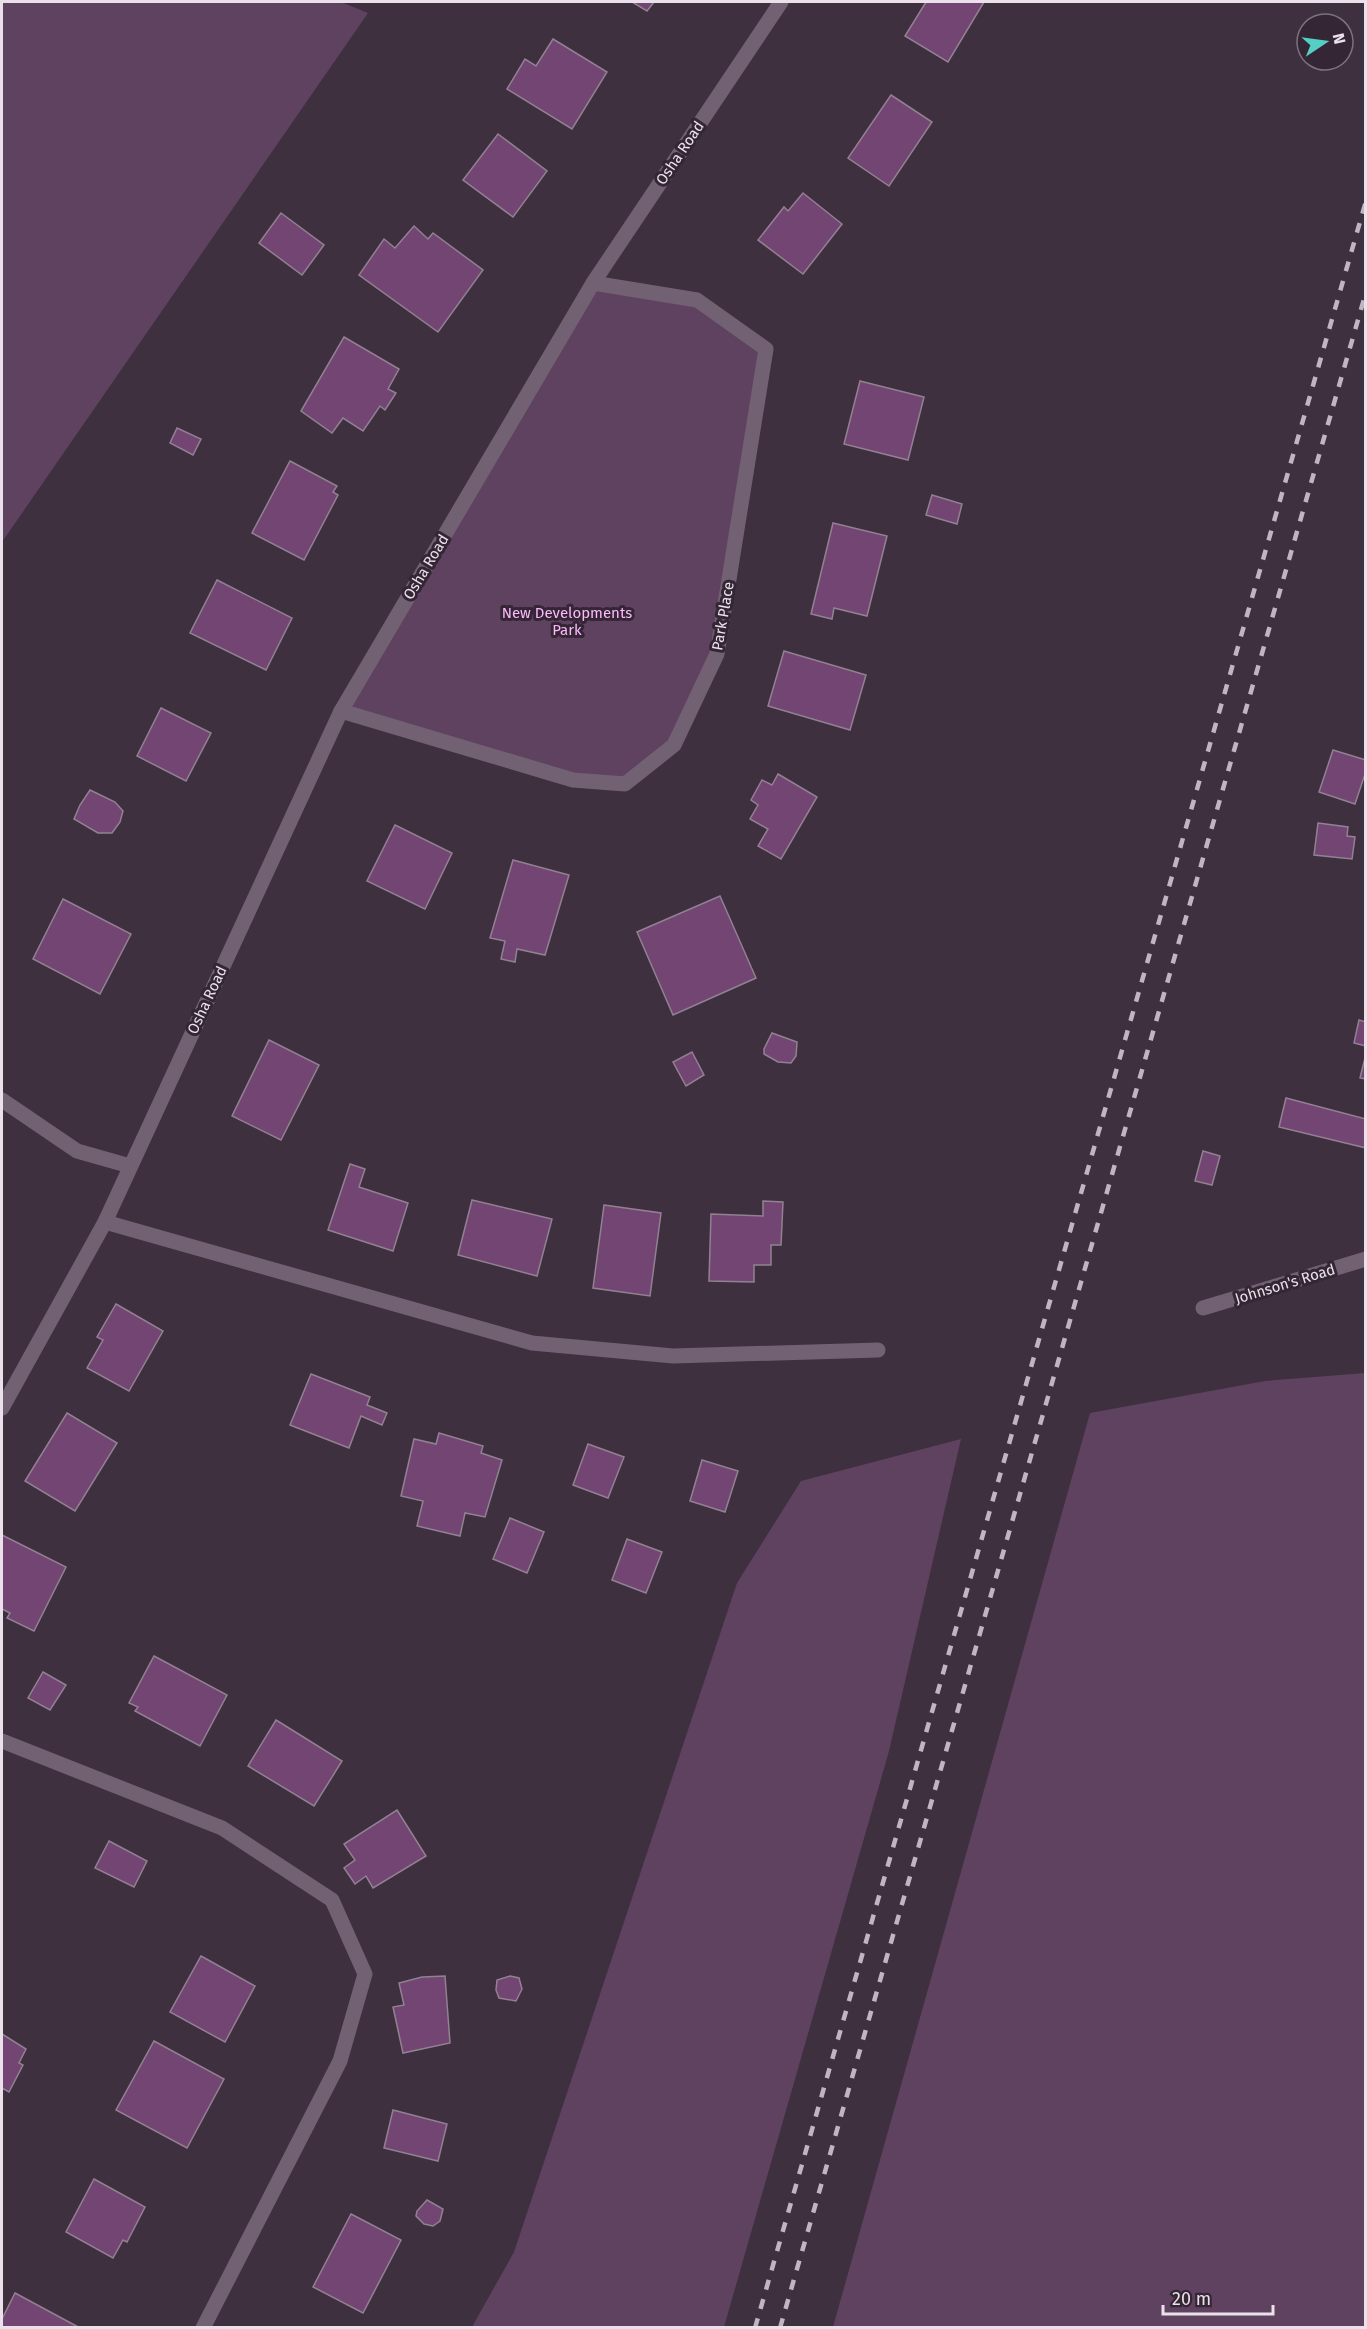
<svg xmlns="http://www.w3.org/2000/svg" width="1367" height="2329" font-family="'Fira Sans',sans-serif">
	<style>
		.green { fill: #5f4260 }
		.building { fill: #724573; stroke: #928192; stroke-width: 1.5 }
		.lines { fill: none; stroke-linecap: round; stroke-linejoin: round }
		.minor { stroke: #726172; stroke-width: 15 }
		.rail { stroke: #c0b6c0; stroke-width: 4.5; stroke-dasharray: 10 10; stroke-linecap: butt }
		.labels { text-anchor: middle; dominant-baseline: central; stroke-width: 6; stroke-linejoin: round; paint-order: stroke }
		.street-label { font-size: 15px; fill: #eae1ea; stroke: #342634 }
		.park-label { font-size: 15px; fill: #fdb8fe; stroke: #342634 }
	</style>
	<rect width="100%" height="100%" fill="#3e303e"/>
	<g class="green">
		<polygon points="2,2 341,2 368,13 2,542"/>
		<polygon points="593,283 697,300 766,349 717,654 674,745 625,784 573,780 341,711"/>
		<polygon points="1365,1373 1365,2327 833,2327 1090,1413 1265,1381"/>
		<polygon points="961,1439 889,1751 724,2327 472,2327 514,2252 737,1583 801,1481"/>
	</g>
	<g class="building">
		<polygon points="632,2 654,2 647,11"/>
		<polygon points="926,2 984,2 948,62 905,36"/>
		<polygon points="553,39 607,72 572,129 507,89 525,59 536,66"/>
		<polygon points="891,95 932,122 889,186 848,158"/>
		<polygon points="498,134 547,171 513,217 463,180"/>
		<polygon points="803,193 842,224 803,274 758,240 784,207 788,211"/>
		<polygon points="281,213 324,245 302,275 259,243"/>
		<polygon points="414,226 428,239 433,233 483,270 438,332 359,275 384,239 395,248"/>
		<polygon points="344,337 399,369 388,389 396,393 385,410 380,406 363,431 343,418 332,433 301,411"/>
		<polygon points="860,381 924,397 908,460 844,444"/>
		<polygon points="177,428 201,439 193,455 170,443"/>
		<polygon points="290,461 337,486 333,492 338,495 304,560 252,533"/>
		<polygon points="932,495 962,504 957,524 926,515"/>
		<polygon points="833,523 887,536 867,616 834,608 832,619 811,614"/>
		<polygon points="217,580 292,618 266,670 190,633"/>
		<polygon points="784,651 866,675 850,730 768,706"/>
		<polygon points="161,708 211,733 186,781 137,756"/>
		<polygon points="1333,750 1366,760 1366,771 1355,804 1319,792"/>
		<polygon points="778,774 817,797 781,859 758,846 768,829 750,819 758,805 751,800 762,780 772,785"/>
		<polygon points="90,790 115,802 123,811 120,822 112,833 98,833 74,819 80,805"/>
		<polygon points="1318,823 1348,827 1347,836 1355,837 1352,859 1314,855"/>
		<polygon points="395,825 452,853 425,909 367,881"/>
		<polygon points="513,860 569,875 545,955 517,949 515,962 501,959 505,941 490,938"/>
		<polygon points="720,896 756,978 673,1015 637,932"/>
		<polygon points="63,899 131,934 100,994 33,959"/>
		<polygon points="1359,1020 1366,1022 1366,1046 1354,1043"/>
		<polygon points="772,1033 797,1042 796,1056 791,1063 778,1062 764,1054 764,1049"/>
		<polygon points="269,1040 319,1065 281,1140 232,1116"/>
		<polygon points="692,1052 704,1075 686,1086 673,1062"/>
		<polygon points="1366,1054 1366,1079 1360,1078"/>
		<polygon points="1286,1098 1366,1119 1366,1148 1279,1127"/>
		<polygon points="1203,1151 1220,1156 1212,1185 1195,1181"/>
		<polygon points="350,1164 365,1169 359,1187 408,1203 393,1251 328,1230"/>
		<polygon points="472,1200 552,1219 537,1276 458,1255"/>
		<polygon points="763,1201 783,1202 781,1245 771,1245 771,1265 754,1265 754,1282 709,1281 711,1214 763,1216"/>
		<polygon points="604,1205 661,1213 650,1296 593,1288"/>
		<polygon points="116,1304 163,1331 129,1391 87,1368 103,1340 97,1337"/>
		<polygon points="311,1374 370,1397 367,1405 387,1413 382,1425 361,1416 349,1448 290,1425"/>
		<polygon points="67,1413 117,1443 75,1511 25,1481"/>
		<polygon points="439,1433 483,1446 481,1453 502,1460 485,1517 465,1513 460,1536 417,1526 423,1501 401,1496 414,1439 436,1444"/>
		<polygon points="588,1444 624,1457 608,1498 573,1485"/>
		<polygon points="702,1460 738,1471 725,1512 690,1501"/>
		<polygon points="510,1518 544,1532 527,1573 493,1559"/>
		<polygon points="2,1535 66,1567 34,1631 7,1618 10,1613 2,1609"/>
		<polygon points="627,1539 662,1552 646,1593 612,1580"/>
		<polygon points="154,1656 227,1695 200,1746 135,1711 138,1707 129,1703"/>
		<polygon points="43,1672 66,1685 50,1710 28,1698"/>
		<polygon points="276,1720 342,1761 314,1806 248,1766"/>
		<polygon points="397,1810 426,1856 373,1888 366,1876 355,1884 344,1868 355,1860 344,1844"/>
		<polygon points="109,1841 147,1861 134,1887 95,1868"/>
		<polygon points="201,1956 255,1986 225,2042 170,2012"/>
		<polygon points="445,1976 450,2043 403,2053 393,2007 404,2005 399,1983 422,1977"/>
		<polygon points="510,1976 519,1978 522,1989 516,2001 499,1998 496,1990 497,1980"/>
		<polygon points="2,2034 26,2049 19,2063 23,2065 9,2092 2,2088"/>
		<polygon points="154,2041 224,2079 187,2148 116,2110"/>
		<polygon points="393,2110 447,2124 438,2161 384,2148"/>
		<polygon points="94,2179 145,2207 127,2242 123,2240 113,2258 66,2232"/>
		<polygon points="427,2200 443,2209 440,2221 433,2226 424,2224 416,2216 417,2211"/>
		<polygon points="351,2214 401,2240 363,2313 313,2287"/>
		<polygon points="15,2293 80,2328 2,2328 2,2319"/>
	</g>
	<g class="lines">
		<g class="minor">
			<polyline points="341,711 573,780 625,784 674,745 717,654 766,349 697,300 593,283"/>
			<polyline points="2,1100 77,1151 130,1166"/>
			<polyline points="105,1222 532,1343 673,1356 878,1350"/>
			<polyline points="1203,1308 1366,1259"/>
			<polyline points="2,1408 105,1222 341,711 593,283 781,2"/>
			<polyline points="2,1741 222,1828 332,1900 365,1974 340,2061 203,2328"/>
		</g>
		<g class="rail">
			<polyline points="755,2328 1366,201"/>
			<polyline points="780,2328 1366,292"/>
		</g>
	</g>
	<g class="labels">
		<g class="street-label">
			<text transform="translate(680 153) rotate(-56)">Osha Road</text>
			<text transform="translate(426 567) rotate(-59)">Osha Road</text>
			<text transform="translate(723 616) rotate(-80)">Park Place</text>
			<text transform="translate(207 1000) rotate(-65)">Osha Road</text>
			<text transform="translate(1285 1284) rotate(-17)">Johnson's Road</text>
		</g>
		<g class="park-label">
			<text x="567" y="613">New Developments<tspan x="567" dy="17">Park</tspan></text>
		</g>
	</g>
	<rect width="1367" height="2329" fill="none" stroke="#eae1ea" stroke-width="6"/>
	<g transform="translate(1325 42) rotate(77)"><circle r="28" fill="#342634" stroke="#7d717d" stroke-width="1.5"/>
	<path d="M0-4.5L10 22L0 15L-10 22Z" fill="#55cec4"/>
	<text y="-9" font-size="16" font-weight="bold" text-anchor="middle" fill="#eae1ea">N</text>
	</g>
	<path d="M1163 2305v9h110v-9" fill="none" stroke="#eae1ea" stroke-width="3"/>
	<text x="1172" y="2305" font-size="18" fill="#eae1ea" stroke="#342634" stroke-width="4.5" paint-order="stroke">20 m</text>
</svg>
